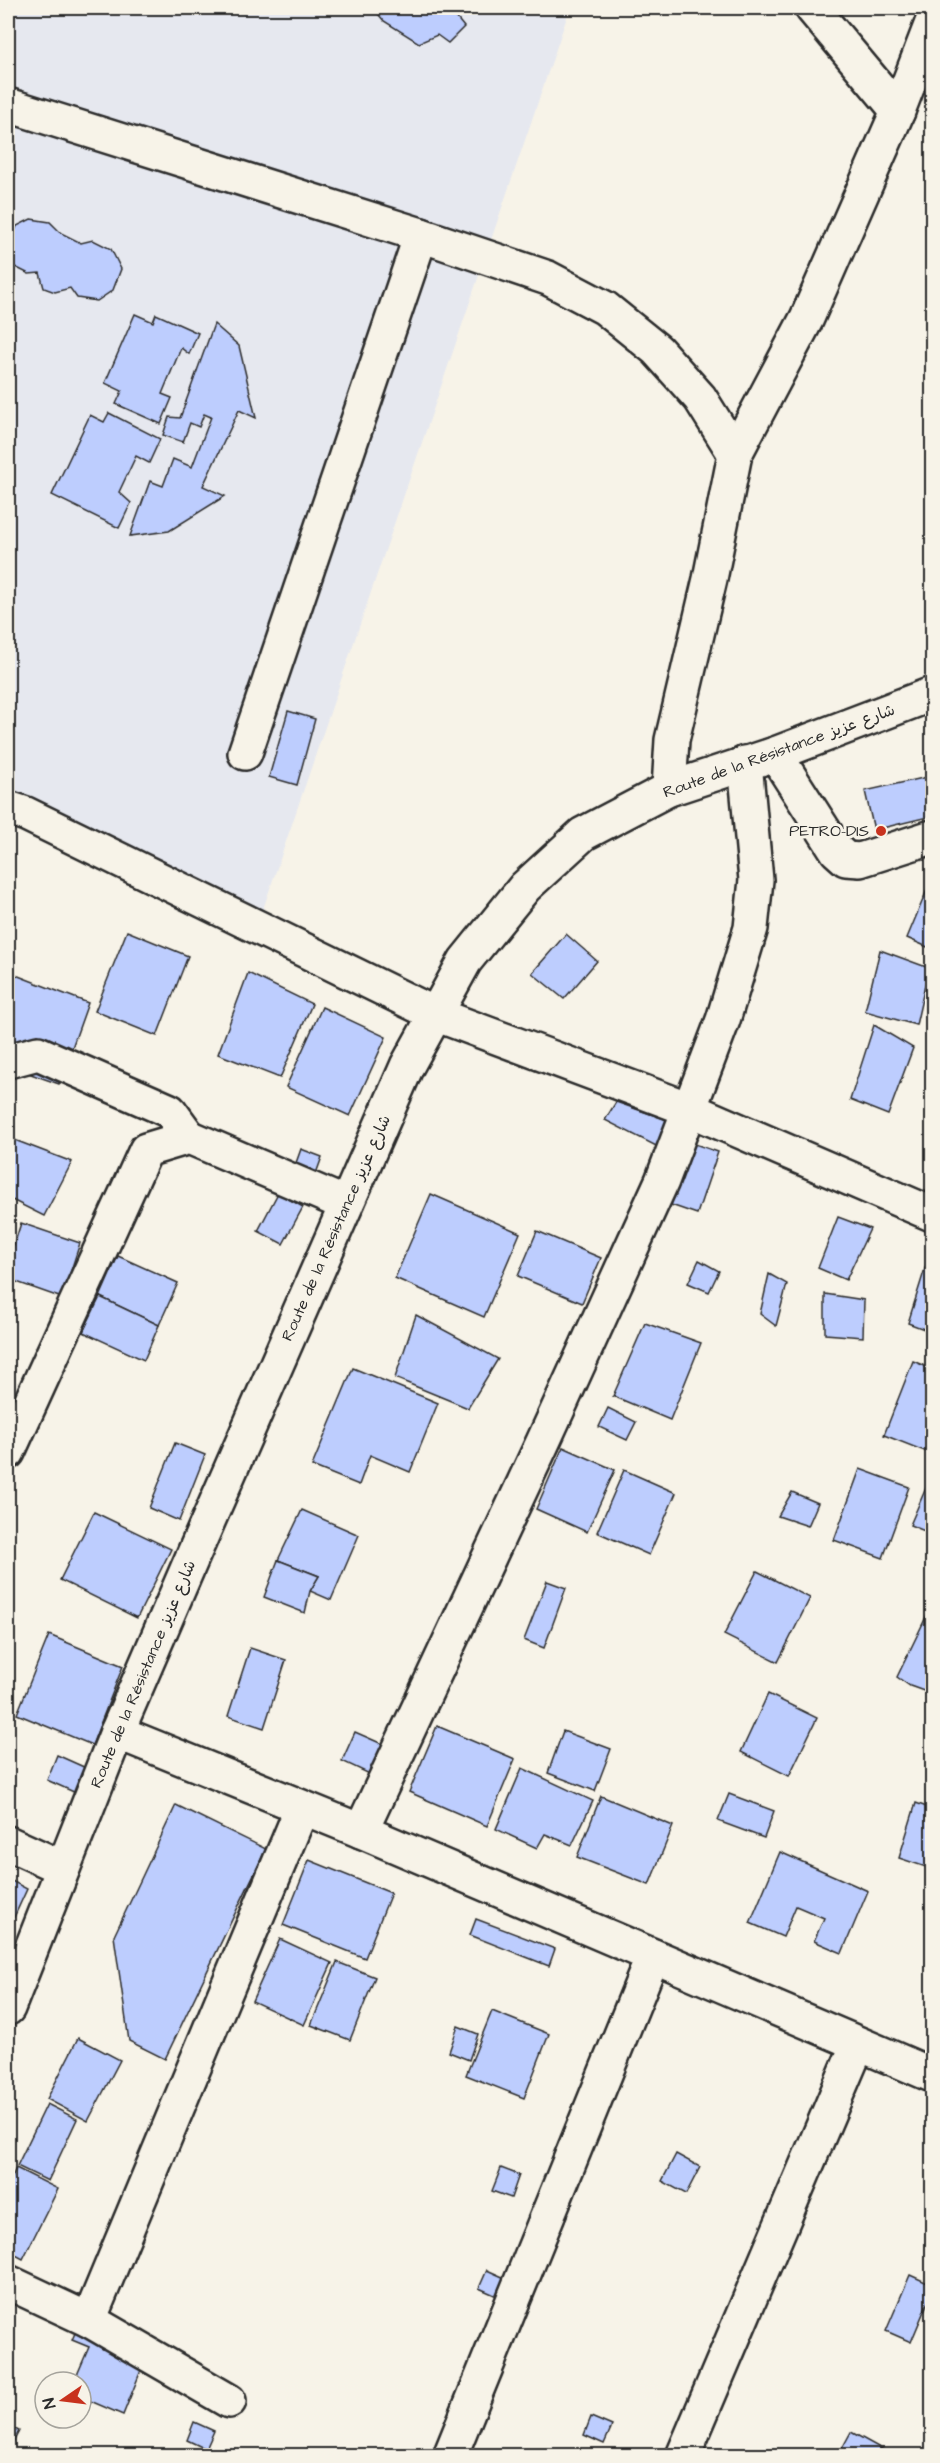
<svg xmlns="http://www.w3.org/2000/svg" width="940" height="2463" font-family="'Architects Daughter','Playpen Sans Arabic',sans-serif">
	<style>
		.built { fill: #e6e8ef }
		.building { fill: #bdcdfe; stroke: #2b2b2b; stroke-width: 1.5 }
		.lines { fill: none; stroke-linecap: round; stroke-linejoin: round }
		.minor-casing { stroke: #2b2b2b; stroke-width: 38 }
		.major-casing { stroke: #2b2b2b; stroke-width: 38 }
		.minor { stroke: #f7f3e8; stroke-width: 33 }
		.major { stroke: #f7f3e8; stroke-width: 33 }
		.poi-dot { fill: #c8321e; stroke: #f7f3e8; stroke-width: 2 }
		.labels { text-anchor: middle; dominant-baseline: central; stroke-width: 6; stroke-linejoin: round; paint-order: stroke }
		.street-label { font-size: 16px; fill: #2b2b2b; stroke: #f7f3e8 }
		.poi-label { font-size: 16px; fill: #2b2b2b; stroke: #f7f3e8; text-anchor: end }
	</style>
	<rect width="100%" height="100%" fill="#f7f3e8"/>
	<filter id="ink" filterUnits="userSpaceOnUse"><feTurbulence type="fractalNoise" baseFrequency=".0167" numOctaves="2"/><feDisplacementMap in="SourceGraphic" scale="12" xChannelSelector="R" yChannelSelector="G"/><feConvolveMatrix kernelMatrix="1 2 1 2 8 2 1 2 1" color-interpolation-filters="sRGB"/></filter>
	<g filter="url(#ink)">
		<polygon class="built" points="8,8 570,8 261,915 8,821"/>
		<g class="building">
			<polygon points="373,8 453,8 455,16 464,27 448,43 437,35 419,43 384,21"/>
			<polygon points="31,219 50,222 61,233 81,243 93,240 111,249 121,269 113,290 97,301 77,298 70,288 55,292 44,288 40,273 29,274 13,266 8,246 17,226"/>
			<polygon points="135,314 153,322 156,314 198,333 189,354 181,348 162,394 172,398 161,424 116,404 122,391 105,383"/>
			<polygon points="214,324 239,346 256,418 239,410 203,486 225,496 169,531 130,536 150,481 163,486 173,459 192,467 211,417 204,414 199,427 190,423 183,442 163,435 169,417 180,418"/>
			<polygon points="109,413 160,439 149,463 136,456 119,492 131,503 119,528 52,495 90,415 104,422"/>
			<polygon points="288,711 315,719 297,785 269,777"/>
			<polygon points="932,776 932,816 874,830 865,791"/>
			<polygon points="932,878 932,949 907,938"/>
			<polygon points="127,931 188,956 157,1036 95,1011"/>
			<polygon points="566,934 597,961 564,999 532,973"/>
			<polygon points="880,950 929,968 916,1025 865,1011"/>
			<polygon points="8,972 88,1003 59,1084 8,1066"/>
			<polygon points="248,973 312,1004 280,1078 218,1054"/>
			<polygon points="322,1007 386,1037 350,1116 286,1087"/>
			<polygon points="874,1025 913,1048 888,1115 850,1100"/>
			<polygon points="616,1102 676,1123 666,1151 605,1120"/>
			<polygon points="12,1139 72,1162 44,1216 8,1198 8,1149"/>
			<polygon points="692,1143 718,1152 697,1214 671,1205"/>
			<polygon points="301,1149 322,1157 313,1182 292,1174"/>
			<polygon points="278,1193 303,1207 283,1244 258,1231"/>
			<polygon points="431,1194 520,1233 484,1317 395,1278"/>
			<polygon points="838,1217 870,1229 846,1280 818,1268"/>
			<polygon points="21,1223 80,1243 62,1298 8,1279 8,1264"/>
			<polygon points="537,1231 601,1258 582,1303 518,1276"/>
			<polygon points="118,1256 178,1283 159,1325 100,1297"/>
			<polygon points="928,1259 932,1261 932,1332 908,1323"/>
			<polygon points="699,1260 719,1271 709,1292 688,1283"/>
			<polygon points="769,1274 787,1284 776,1326 760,1314"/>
			<polygon points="825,1294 864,1300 863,1337 825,1334"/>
			<polygon points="100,1297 159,1325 144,1360 83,1332"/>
			<polygon points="416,1315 498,1359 468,1408 395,1378"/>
			<polygon points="645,1323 701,1343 670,1420 613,1396"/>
			<polygon points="913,1361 932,1369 932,1454 884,1435"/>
			<polygon points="353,1368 438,1403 410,1472 370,1455 359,1485 312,1466"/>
			<polygon points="608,1408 636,1422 627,1440 599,1427"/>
			<polygon points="175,1443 205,1455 179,1521 149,1508"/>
			<polygon points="563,1447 615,1470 587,1532 536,1509"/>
			<polygon points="860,1469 909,1487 883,1558 834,1540"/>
			<polygon points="624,1470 676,1493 649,1555 597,1532"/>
			<polygon points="932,1474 932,1534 910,1525"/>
			<polygon points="792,1492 818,1503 808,1526 778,1516"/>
			<polygon points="302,1510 359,1535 331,1600 310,1591 319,1576 278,1560"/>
			<polygon points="94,1512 171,1549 137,1618 60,1580"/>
			<polygon points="278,1560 319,1576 310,1591 305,1613 264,1597"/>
			<polygon points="757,1571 810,1598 778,1662 724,1635"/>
			<polygon points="547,1581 566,1588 544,1648 524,1640"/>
			<polygon points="928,1613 932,1615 932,1694 910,1686 897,1677"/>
			<polygon points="49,1635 123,1666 92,1745 17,1714"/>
			<polygon points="250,1648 286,1660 264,1728 228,1716"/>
			<polygon points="768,1694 817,1718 789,1776 741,1752"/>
			<polygon points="437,1726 515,1759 487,1826 409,1792"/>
			<polygon points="563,1731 611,1749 595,1791 548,1773"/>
			<polygon points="355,1732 389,1747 376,1777 342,1761"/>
			<polygon points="57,1755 86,1768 76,1793 47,1780"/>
			<polygon points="522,1768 593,1801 572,1845 545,1834 537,1848 496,1829"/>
			<polygon points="729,1794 774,1811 764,1838 718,1821"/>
			<polygon points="601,1796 673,1826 649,1885 577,1857"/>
			<polygon points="916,1803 932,1809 932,1869 899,1858"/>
			<polygon points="176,1805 266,1849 165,2059 129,2041 114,1936"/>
			<polygon points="780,1852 868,1891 842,1953 814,1941 824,1918 796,1906 783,1937 750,1923"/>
			<polygon points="309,1860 391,1893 365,1958 283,1925"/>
			<polygon points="8,1879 27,1889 10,1926 8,1924"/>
			<polygon points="476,1919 555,1949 549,1966 470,1935"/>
			<polygon points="280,1939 332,1963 304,2025 252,2001"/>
			<polygon points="337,1962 375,1977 350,2040 311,2025"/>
			<polygon points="492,2011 549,2034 524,2098 466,2075"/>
			<polygon points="458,2026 478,2034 469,2060 449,2052"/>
			<polygon points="78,2038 120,2060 88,2121 47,2099"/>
			<polygon points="47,2104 77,2119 48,2181 17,2166"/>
			<polygon points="676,2154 700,2167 686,2194 662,2181"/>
			<polygon points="16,2168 58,2189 23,2259 8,2251 8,2187"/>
			<polygon points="501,2168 519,2175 511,2198 492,2191"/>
			<polygon points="487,2270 507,2279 499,2297 479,2288"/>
			<polygon points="910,2275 932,2285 932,2292 911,2342 886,2331"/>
			<polygon points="81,2319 150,2348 123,2415 81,2397 81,2382 74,2382 89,2347 72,2340"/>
			<polygon points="591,2417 612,2426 604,2444 584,2435"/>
			<polygon points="194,2422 214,2431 206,2449 187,2440"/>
			<polygon points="8,2425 19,2431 8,2452"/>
			<polygon points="851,2432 891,2454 890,2456 838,2456"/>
		</g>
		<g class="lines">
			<defs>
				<g id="minor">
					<polyline points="812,8 898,111"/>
					<polyline points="8,105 421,235 548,278 605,308 657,350 700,398 735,454"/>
					<polyline points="245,753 421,235"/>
					<polyline points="775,754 837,851 846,859 860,860 932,837"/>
					<polyline points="669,789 672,740 710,579 735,454 807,318 898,111 932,23"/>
					<polyline points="8,808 26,814 435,1014 689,1109 932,1214"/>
					<polyline points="8,1061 38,1053 170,1111 189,1137"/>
					<polyline points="8,1452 146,1150 189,1137 346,1204"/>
					<polyline points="117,1732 361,1831 932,2075"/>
					<polyline points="361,1831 543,1442 662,1181 723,1020 751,928 756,880 745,763"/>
					<polyline points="8,1843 63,1868"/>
					<polyline points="8,2282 89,2320 229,2401"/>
					<polyline points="89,2320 302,1808"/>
					<polyline points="450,2456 653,1956"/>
					<polyline points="683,2456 858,2044"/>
				</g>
				<polyline id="major" points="8,2008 117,1732 192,1558 407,1066 465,961 525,887 583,834 669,789 775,754 932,694"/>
			</defs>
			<use href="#minor" class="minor-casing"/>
			<use href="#major" class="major-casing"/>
			<use href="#minor" class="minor"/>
			<use href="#major" class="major"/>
		</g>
	</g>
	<circle class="poi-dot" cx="881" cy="831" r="6"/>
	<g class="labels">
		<g class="street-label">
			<text transform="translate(779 751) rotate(-20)">Route de la Résistance شارع عزيز</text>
			<text transform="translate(336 1228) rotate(-66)">Route de la Résistance شارع عزيز</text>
			<text transform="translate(143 1674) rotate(-67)">Route de la Résistance شارع عزيز</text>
		</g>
		<g class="poi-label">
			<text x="869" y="831">PETRO-DIS</text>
		</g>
	</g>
	<rect width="940" height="2463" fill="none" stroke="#f7f3e8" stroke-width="30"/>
	<rect x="15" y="15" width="910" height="2433" fill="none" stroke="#2b2b2b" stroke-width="2" filter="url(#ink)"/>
	<g transform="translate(63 2400) rotate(256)"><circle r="28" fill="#f7f3e8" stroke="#a5a39c" stroke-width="1.5"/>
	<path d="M0-4.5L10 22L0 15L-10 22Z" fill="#c8321e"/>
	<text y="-9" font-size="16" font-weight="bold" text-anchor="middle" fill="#2b2b2b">N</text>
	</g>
</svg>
